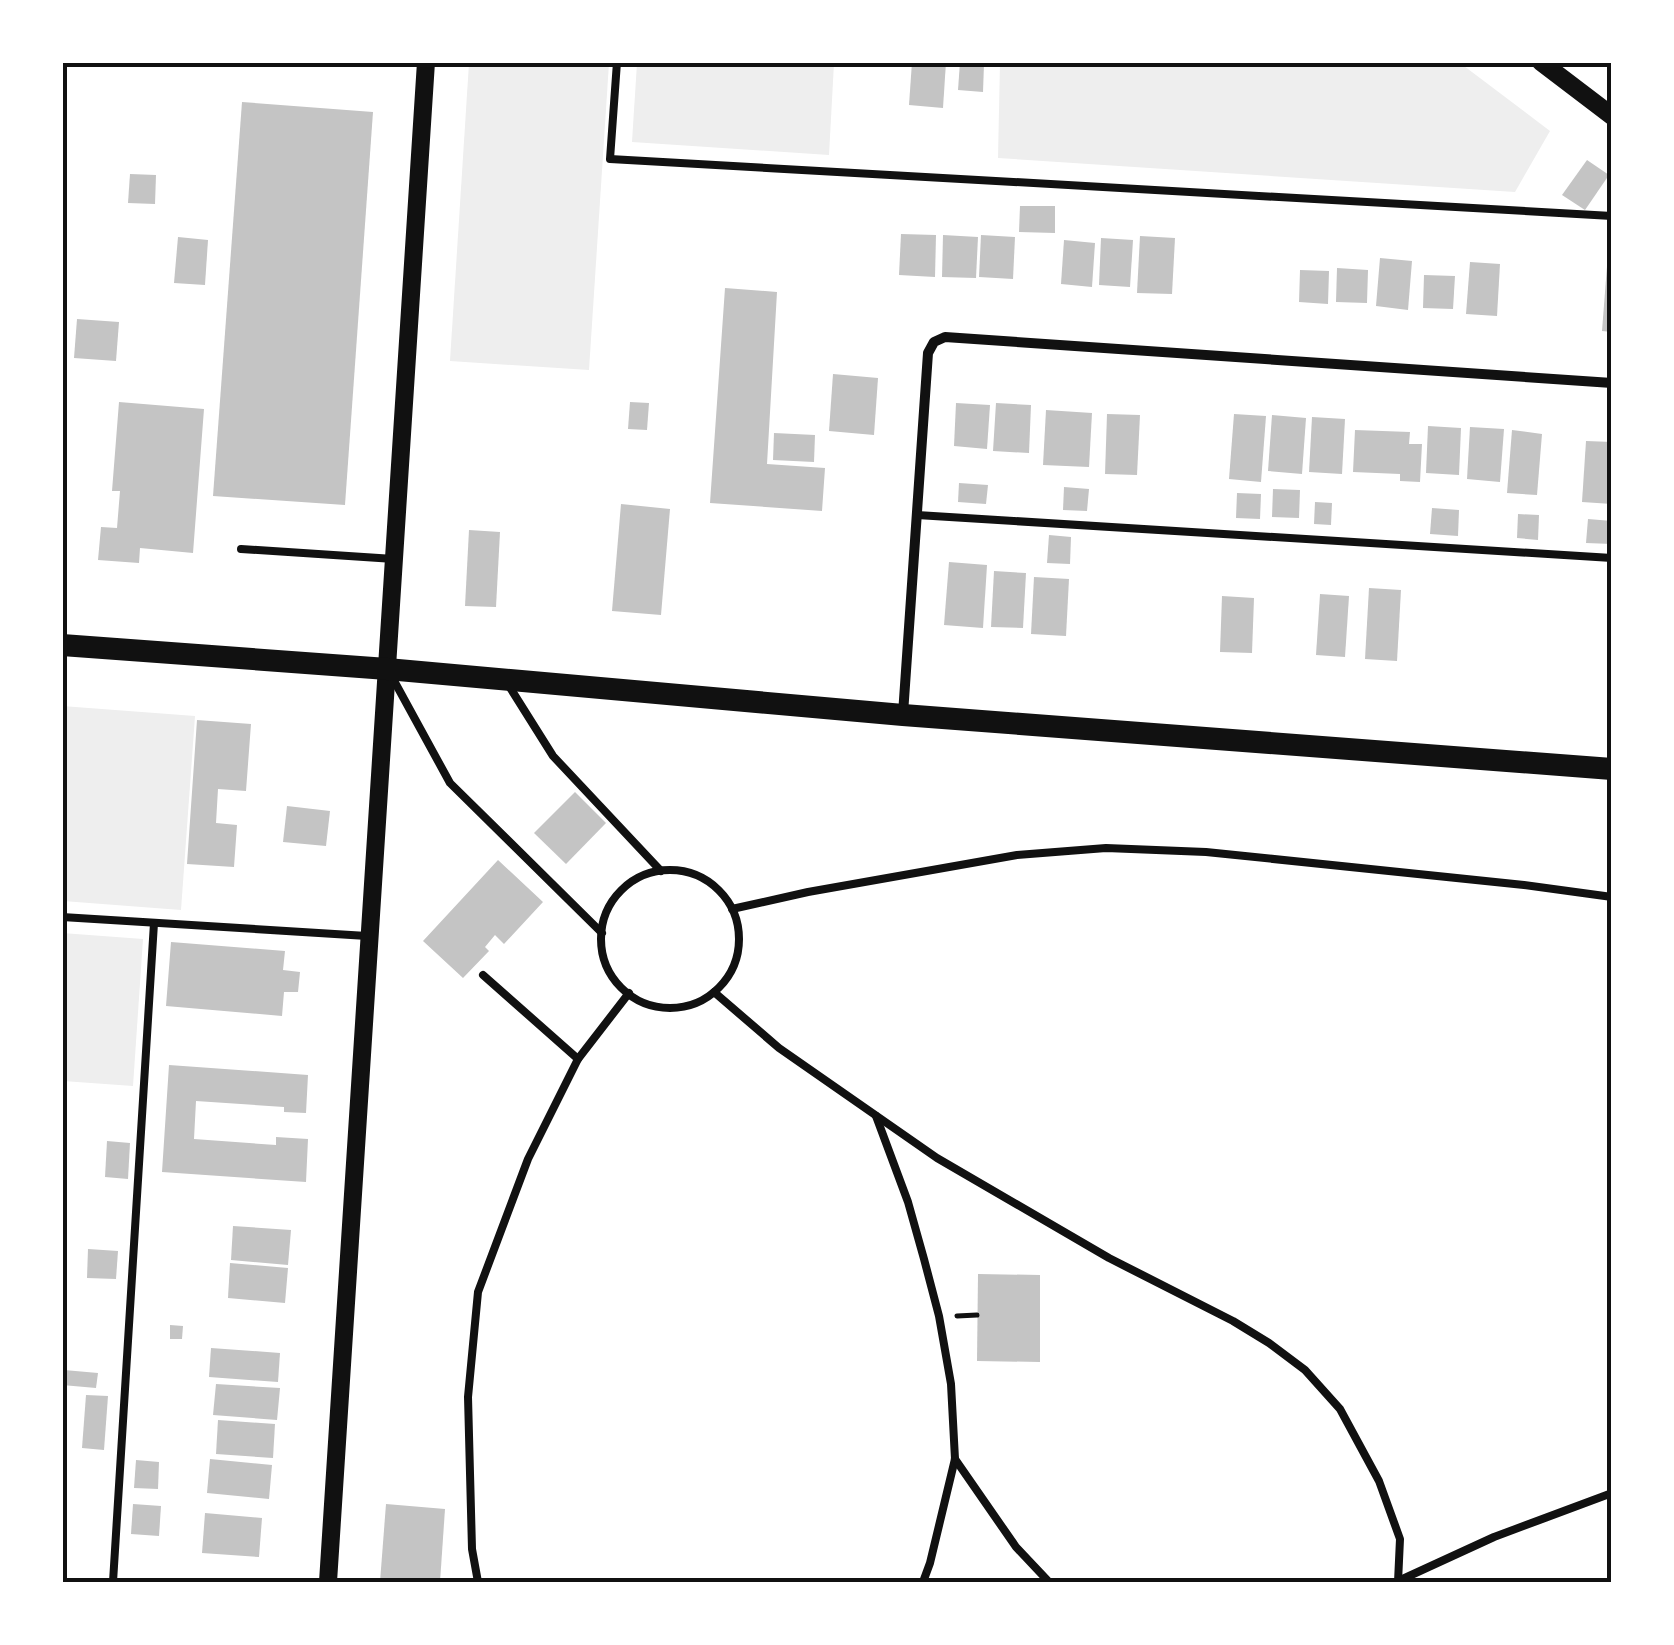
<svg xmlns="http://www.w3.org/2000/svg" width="1674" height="1645" font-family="'Titillium Web',sans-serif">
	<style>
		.green { fill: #eee }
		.building { fill: #c4c4c4 }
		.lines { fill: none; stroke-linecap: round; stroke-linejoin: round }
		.path { stroke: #111; stroke-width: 5 }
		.service { stroke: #111; stroke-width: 8 }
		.minor { stroke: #111; stroke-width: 10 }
		.tertiary { stroke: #111; stroke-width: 18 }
		.primary { stroke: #111; stroke-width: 22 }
		.neatline { fill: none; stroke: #111; stroke-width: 4 }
	</style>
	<rect width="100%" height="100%" fill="#fff"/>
	<g class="green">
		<polygon points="1408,62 1464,66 1550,131 1515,192 998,158 1000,63"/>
		<polygon points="469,63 609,63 589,370 450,361"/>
		<polygon points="637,63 834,63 829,155 632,142"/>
		<polygon points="62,706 195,716 181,910 63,901"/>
		<polygon points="62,933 143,939 133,1086 63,1081"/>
	</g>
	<g class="building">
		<polygon points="912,62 946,62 943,108 909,105"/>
		<polygon points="960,62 984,64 983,92 958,90"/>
		<polygon points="242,102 373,112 345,505 213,496"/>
		<polygon points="1587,160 1609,175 1585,210 1562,195"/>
		<polygon points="130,174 156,175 155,204 128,203"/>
		<polygon points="1020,206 1055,206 1055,233 1019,232"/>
		<polygon points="901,234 936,235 935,277 899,275"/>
		<polygon points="943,235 978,237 976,278 942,277"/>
		<polygon points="981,235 1015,237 1013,279 979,277"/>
		<polygon points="1140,236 1175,238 1172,294 1137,293"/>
		<polygon points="178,237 208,240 205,285 174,283"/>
		<polygon points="1101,238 1133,240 1130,287 1099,285"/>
		<polygon points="1064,240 1095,243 1092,287 1061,284"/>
		<polygon points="1380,258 1412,261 1408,310 1376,306"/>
		<polygon points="1470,262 1500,264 1497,316 1466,314"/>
		<polygon points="1607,266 1612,267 1612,332 1602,331"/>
		<polygon points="1337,268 1368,270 1367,303 1336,302"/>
		<polygon points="1300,270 1329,271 1328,304 1299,302"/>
		<polygon points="1424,275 1455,276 1453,309 1423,308"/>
		<polygon points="725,288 777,292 767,464 825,468 822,511 710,503"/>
		<polygon points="77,319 119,322 116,361 74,358"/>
		<polygon points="833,374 878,378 874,435 829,431"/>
		<polygon points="119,402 204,409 193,553 140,548 139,563 98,560 101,527 117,528 120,491 112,491"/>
		<polygon points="630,402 649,403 647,430 628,429"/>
		<polygon points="956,403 990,405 987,449 954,446"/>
		<polygon points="996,403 1031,405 1029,453 993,451"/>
		<polygon points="1046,410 1092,413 1089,467 1043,465"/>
		<polygon points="1107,414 1140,415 1137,475 1105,474"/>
		<polygon points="1234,414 1266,416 1261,482 1229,479"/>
		<polygon points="1272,415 1306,418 1302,474 1268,471"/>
		<polygon points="1312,417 1345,419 1342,474 1309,472"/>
		<polygon points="1428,426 1461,428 1459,475 1426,473"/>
		<polygon points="1470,427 1504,429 1500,482 1467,479"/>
		<polygon points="1355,430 1410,432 1409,444 1422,444 1420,482 1400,481 1400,474 1353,472"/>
		<polygon points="1512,430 1542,434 1537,495 1507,493"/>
		<polygon points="774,433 815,435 814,462 773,460"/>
		<polygon points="1586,441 1612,442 1612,504 1582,502"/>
		<polygon points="959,483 988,485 986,504 958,502"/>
		<polygon points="1064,487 1089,489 1087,511 1063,510"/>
		<polygon points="1273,489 1300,490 1299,518 1272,517"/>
		<polygon points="1237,493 1261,494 1260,519 1236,518"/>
		<polygon points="1315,502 1332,503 1331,525 1314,524"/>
		<polygon points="621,504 670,509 661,615 612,611"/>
		<polygon points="1432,508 1459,510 1458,536 1430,534"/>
		<polygon points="1518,514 1539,515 1538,540 1517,538"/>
		<polygon points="1588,519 1612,521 1612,544 1586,543"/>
		<polygon points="469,530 500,532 496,607 465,606"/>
		<polygon points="1049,535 1071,537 1070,564 1047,563"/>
		<polygon points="949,562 987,565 983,628 944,625"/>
		<polygon points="994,571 1026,573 1023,628 991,627"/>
		<polygon points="1034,577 1069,579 1066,636 1031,634"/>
		<polygon points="1369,588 1401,590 1397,661 1365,659"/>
		<polygon points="1320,594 1349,596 1345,657 1316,655"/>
		<polygon points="1222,596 1254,598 1252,653 1220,652"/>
		<polygon points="197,720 251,724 246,791 218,789 216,823 237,825 234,867 187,864"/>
		<polygon points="575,792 606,823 566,864 534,833"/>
		<polygon points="287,806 330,811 326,846 283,842"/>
		<polygon points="498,860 543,902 504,944 495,935 485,947 489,951 463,978 423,941"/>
		<polygon points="171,942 285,951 283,970 300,972 298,992 284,992 282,1016 166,1006"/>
		<polygon points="169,1065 308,1075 306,1113 284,1112 284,1107 196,1101 194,1139 276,1145 276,1137 308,1139 306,1182 162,1172"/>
		<polygon points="107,1141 130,1143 128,1179 105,1177"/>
		<polygon points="233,1226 291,1230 288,1265 231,1260"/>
		<polygon points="88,1249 118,1251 116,1279 87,1278"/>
		<polygon points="230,1263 288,1268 285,1303 228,1298"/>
		<polygon points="978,1274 1040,1275 1040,1362 977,1361"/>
		<polygon points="170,1325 183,1326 182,1339 170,1339"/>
		<polygon points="211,1348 280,1353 278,1382 209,1377"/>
		<polygon points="64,1370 98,1373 96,1388 62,1385"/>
		<polygon points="216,1384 280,1388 277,1420 213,1415"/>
		<polygon points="86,1395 108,1396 104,1450 82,1448"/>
		<polygon points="218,1420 275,1424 273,1458 216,1454"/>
		<polygon points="210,1459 272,1465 269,1499 207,1493"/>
		<polygon points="136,1460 159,1462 158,1489 134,1488"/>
		<polygon points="133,1504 161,1506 159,1536 131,1534"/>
		<polygon points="386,1504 445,1509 440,1582 380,1582"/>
		<polygon points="205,1513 262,1518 259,1557 202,1553"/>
	</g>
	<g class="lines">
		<polyline class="path" points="957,1316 977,1315"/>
		<g class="service">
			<polyline points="617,62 610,159 1612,216"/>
			<polyline points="917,515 1612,558"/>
			<polyline points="241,549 394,559"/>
			<polyline points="392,677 450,783 602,933"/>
			<polyline points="509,686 553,756 661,871"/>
			<circle cx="670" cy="939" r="69"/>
			<polyline points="732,909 808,892 1017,855 1106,848 1206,852 1524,885 1612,897"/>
			<polyline points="62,917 367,936"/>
			<polyline points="483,975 578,1059"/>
			<polyline points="714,992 779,1048 937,1158 1109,1258 1233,1321 1269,1343 1305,1370 1340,1409 1379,1481 1400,1539 1398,1582"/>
			<polyline points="876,1116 908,1202 924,1259 939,1316 951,1384 955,1459 930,1563 923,1582"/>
			<polyline points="955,1459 1016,1547 1049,1582"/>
			<polyline points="113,1582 154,923"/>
			<polyline points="478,1582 472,1549 468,1397 478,1292 528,1159 578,1059 629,993"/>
			<polyline points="1396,1582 1494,1537 1612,1493"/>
		</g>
		<polyline class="minor" points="903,714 928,353 934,342 945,337 1612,383"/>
		<g class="tertiary">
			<polyline points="1541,62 1612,116"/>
			<polyline points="328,1582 426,62"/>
		</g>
		<polyline class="primary" points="62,645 387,669 903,715 1612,769"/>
	</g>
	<rect width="1674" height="1645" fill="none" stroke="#ffffff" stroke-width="130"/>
	<rect x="65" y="65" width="1544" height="1515" class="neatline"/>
</svg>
